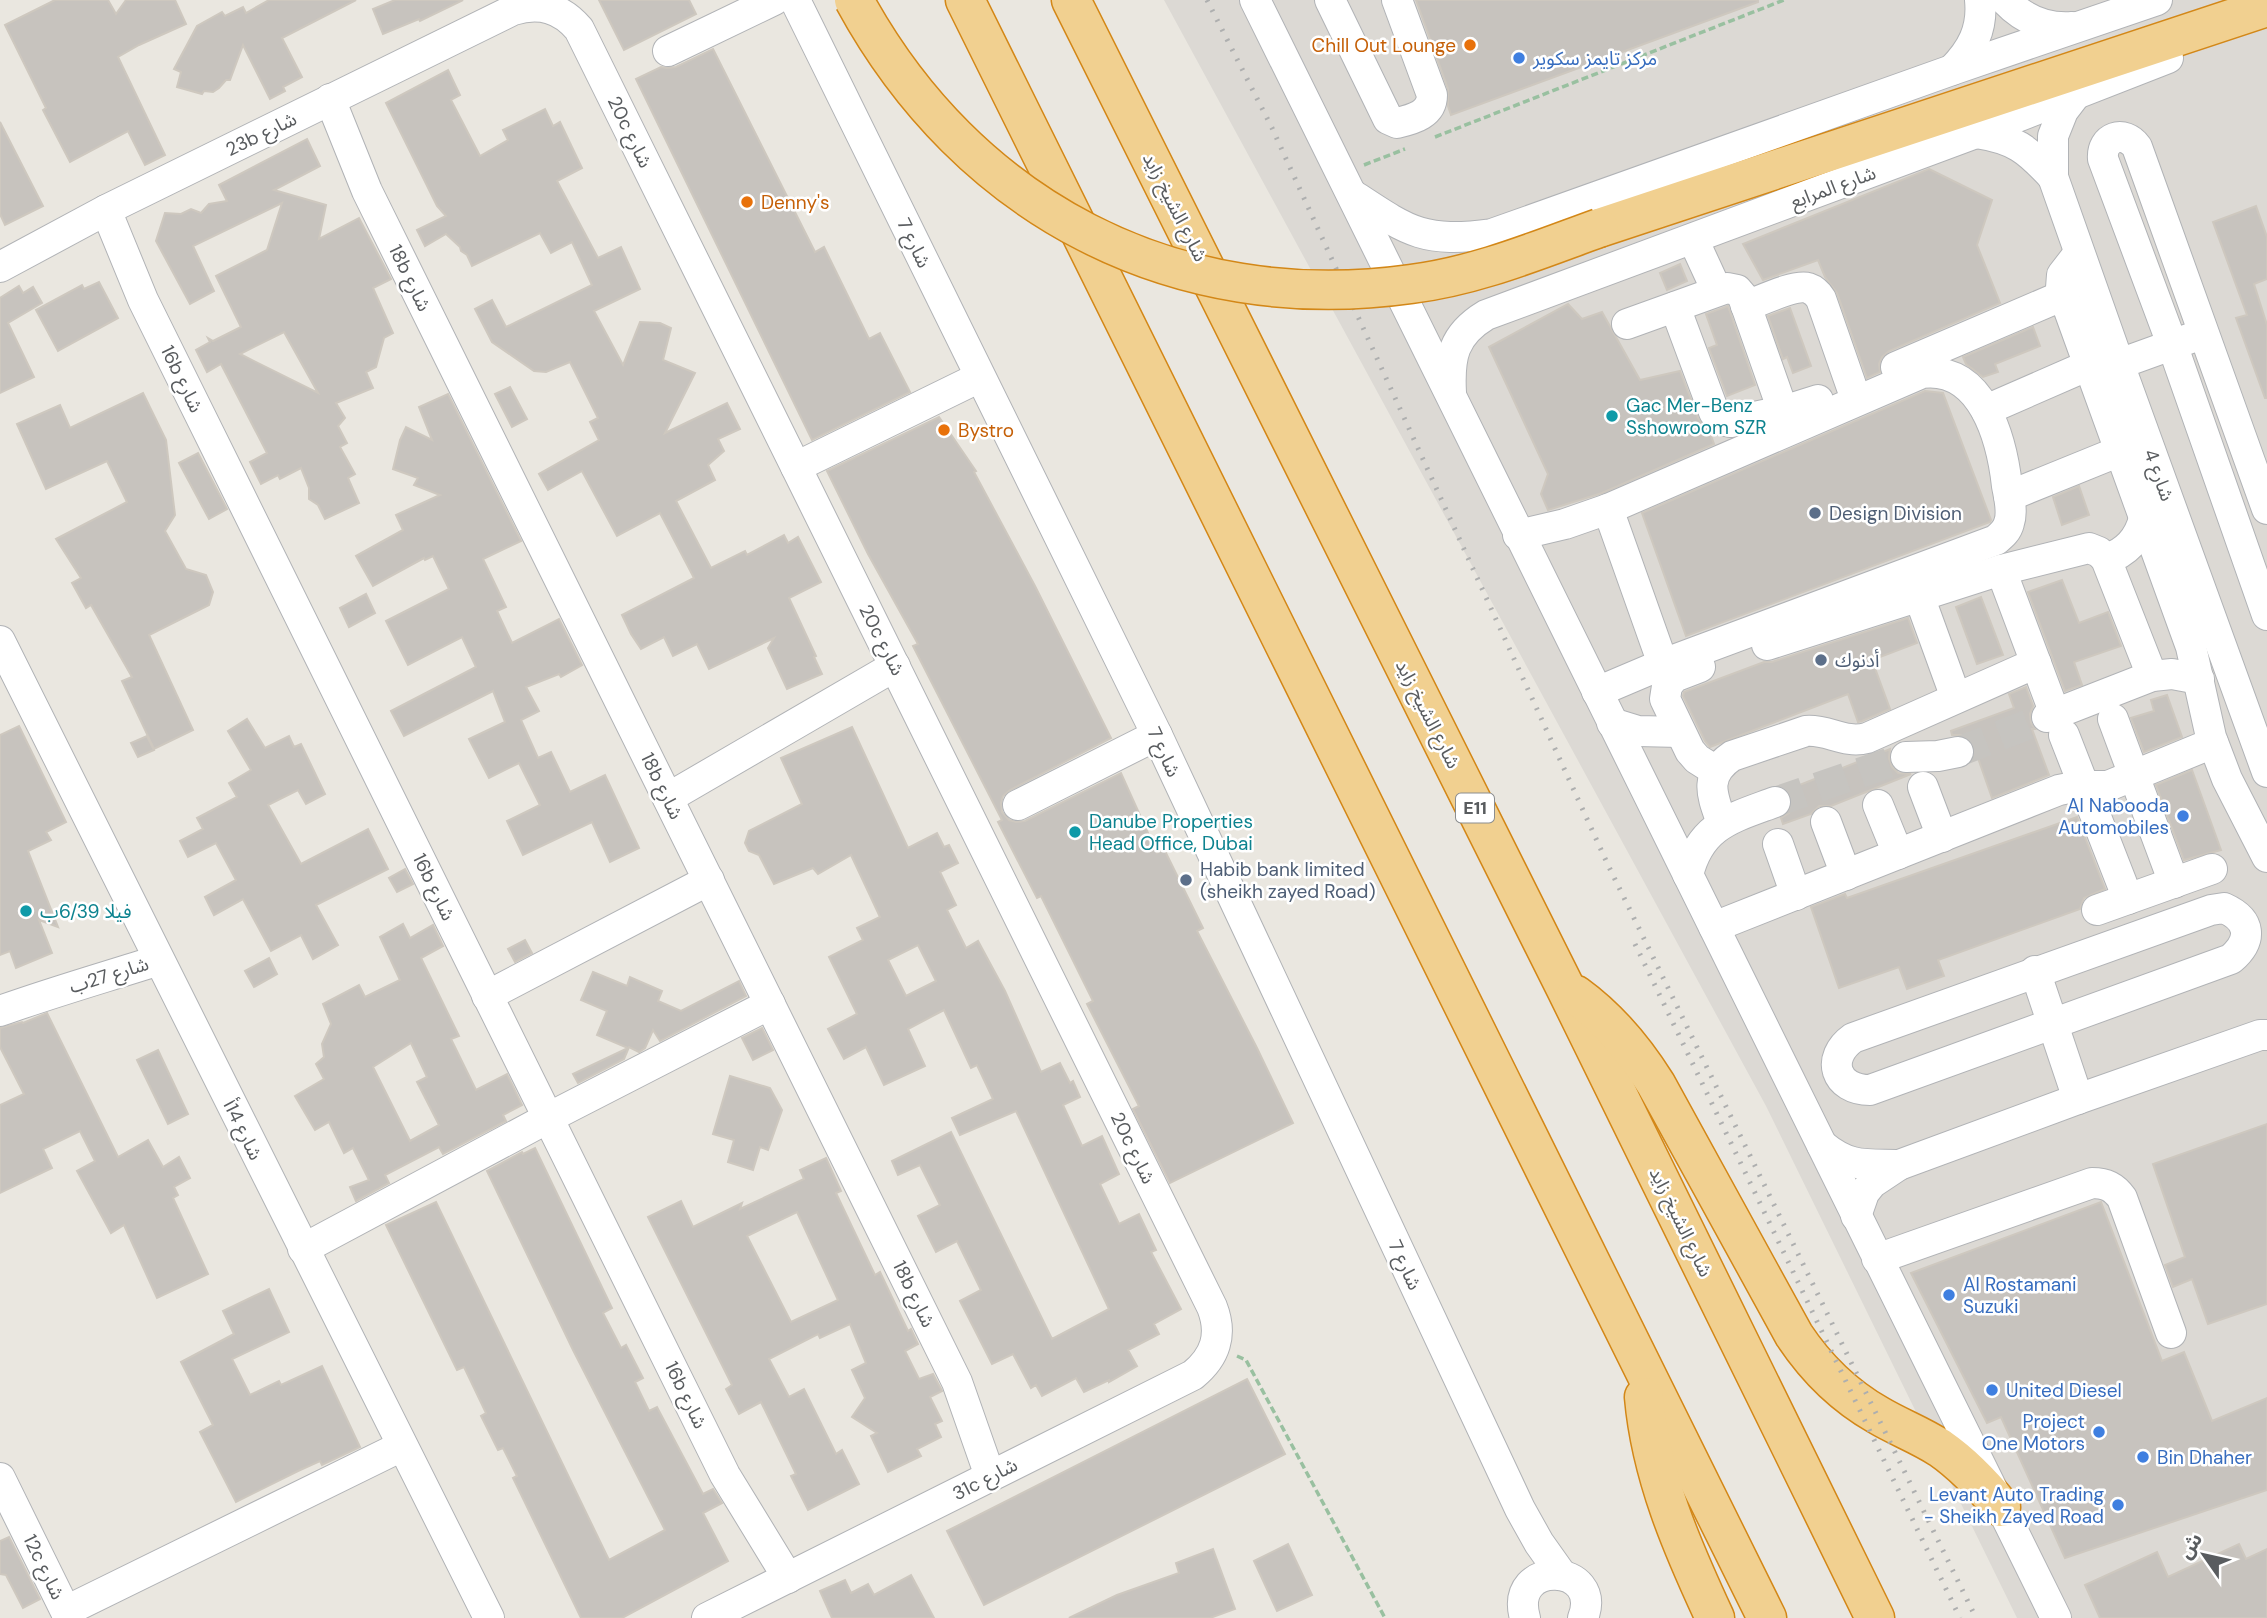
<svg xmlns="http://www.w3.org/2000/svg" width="2267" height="1618" font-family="'DM Sans','Noto Sans Arabic',sans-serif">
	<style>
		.industrial { fill: #dcd9d4 }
		.building { fill: #c7c3be; stroke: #cec8bf; stroke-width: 2; fill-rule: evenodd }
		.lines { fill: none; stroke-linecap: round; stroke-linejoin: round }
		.minor-tunnel { stroke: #c6c4c0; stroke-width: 30; stroke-dasharray: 30 15; stroke-linecap: butt }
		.minor-casing { stroke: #b1b3b6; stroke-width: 32 }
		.highway-casing { stroke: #d38717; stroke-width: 41 }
		.path { stroke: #99c0a0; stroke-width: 3.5; stroke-dasharray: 7 3.5; stroke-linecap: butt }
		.minor { stroke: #fff; stroke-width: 30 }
		.highway { stroke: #f1d090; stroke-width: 38 }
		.rail { stroke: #aeafaf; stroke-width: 5; stroke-dasharray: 2 9; stroke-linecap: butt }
		.highway-bridge-casing { stroke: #d38717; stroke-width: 41; stroke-linecap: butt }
		.highway-bridge { stroke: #f1d090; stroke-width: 38 }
		.food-dot { fill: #e8710a; stroke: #fff; stroke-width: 2.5 }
		.shop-dot { fill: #3f7fe0; stroke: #fff; stroke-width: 2.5 }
		.culture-dot { fill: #0f9aa8; stroke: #fff; stroke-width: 2.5 }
		.service-dot { fill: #5c6f8a; stroke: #fff; stroke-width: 2.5 }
		.labels { text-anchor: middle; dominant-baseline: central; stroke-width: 5; stroke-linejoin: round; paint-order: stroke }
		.shield { fill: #fff; stroke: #8b8d8f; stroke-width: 2 }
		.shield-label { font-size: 18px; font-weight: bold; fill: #595c5f }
		.food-label { font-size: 19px; fill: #c56008; stroke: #fff; text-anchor: start }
		.shop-label { font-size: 19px; fill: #366cbe; stroke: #fff; text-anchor: start }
		.street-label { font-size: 19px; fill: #595c5f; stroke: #fff }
		.culture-label { font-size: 19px; fill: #0d838f; stroke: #fff; text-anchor: start }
		.service-label { font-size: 19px; fill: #4e5e75; stroke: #fff; text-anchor: start }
	</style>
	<rect width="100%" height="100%" fill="#eae7e0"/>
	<polygon class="industrial" points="1164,0 2267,0 2267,1618 2017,1618 1766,1106"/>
	<g class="building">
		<polygon points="55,0 108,0 116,14 126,0 175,0 186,24 139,45 118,57 165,155 145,165 128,131 70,162 43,110 46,108 5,25"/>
		<polygon points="269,0 356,0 282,38 302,77 283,87 285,91 270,99 243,45 230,80 226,80 219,88 213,92 204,91 202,94 177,87 181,72 174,69 197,26 222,12 225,16 243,7 246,13"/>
		<polygon points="395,0 463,0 420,21 419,19 383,34 373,9"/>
		<polygon points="599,0 689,0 696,14 624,50"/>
		<polygon points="1416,0 1758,0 1758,2 1451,115 1448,106 1448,89"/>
		<polygon points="713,49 815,252 824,247 869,339 880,333 910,392 812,440 636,79 661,67 667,68 676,67"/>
		<polygon points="448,70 460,95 451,100 480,156 508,140 503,130 545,109 553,126 560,122 582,168 557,181 598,258 621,247 640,289 594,311 623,365 640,322 660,323 671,328 663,360 695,373 665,433 727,403 740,429 718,439 724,451 708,465 715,480 676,501 711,568 745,551 747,555 784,535 788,543 798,537 821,582 789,598 816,656 814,657 822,674 787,689 768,648 774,638 709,669 697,644 673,656 664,637 641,649 631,634 622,615 694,578 660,513 617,536 582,471 548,490 539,474 599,440 590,422 598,418 570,362 546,372 534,371 492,342 475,309 492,300 506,327 592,285 572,242 551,253 540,233 472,266 467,255 461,251 460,247 446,234 425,246 417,230 446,216 437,206 386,103"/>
		<polygon points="0,122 43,206 5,225 0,214"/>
		<path d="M307,139L320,166L274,190L326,205L319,239L359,218L391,279L373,288L393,333L384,338L376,367L366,372L373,388L336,403L345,418L338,426L347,443L340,447L355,474L348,478L359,503L325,519L318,505L309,499V488L301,468L280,479L278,475L261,484L250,462L267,453L221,364L207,372L196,350L210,342L208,338L213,341L241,327L216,276L267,250L282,203L193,246L214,291L190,304L156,241L165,213L181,214L191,209L201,213L209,204L227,201L219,185ZM284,332L318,393L240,354Z"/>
		<polygon points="1929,169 1992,200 1977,245 2000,303 1889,351 1882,357 1879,364 1880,372 1867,378 1837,293 1825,277 1818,260 1763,280 1743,244"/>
		<polygon points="2256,206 2267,237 2267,279 2254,284 2267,325 2267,398 2265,398 2236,318 2247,315 2213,222"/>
		<polygon points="1680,264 1687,281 1667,290 1660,273"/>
		<polygon points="99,282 118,318 58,351 36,310 82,285 84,289"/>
		<polygon points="19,286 23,293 33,287 42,303 8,323 34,377 0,393 0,298"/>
		<polygon points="1568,304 1582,319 1602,312 1640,380 1680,371 1698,418 1710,433 1714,444 1602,493 1548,510 1541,494 1548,474 1489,347"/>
		<polygon points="1728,306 1755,385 1727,396 1709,348 1717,345 1706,314"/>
		<polygon points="1790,308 1811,366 1793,373 1787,357 1783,359 1768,316"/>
		<polygon points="2033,327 2040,346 1995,364 1998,372 1983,377 1966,364 1963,357"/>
		<polygon points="510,387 527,419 512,427 495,394"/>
		<polygon points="1925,391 1943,393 1991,520 1990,522 1686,636 1642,513"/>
		<polygon points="143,393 166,440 175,515 165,531 186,569 206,575 213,592 209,605 149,635 193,730 154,749 122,681 132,677 91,605 86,608 72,583 81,578 56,539 127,502 107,461 46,489 17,424 60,405 70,428"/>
		<polygon points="448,394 521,541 483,559 506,607 497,611 512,643 559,619 582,665 561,677 559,674 526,687 539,711 521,720 538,758 551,752 570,792 605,775 639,848 610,862 592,822 523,855 507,821 540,805 519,763 489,778 469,739 505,722 493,691 404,736 391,711 476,667 462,637 408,665 386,621 449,589 433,556 425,560 424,558 373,586 356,556 403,530 396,515 440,495 414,485 418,478 393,469 400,440 406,427 432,440 419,407"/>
		<polygon points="939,417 976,471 974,472 1035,586 1111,738 1010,790 1003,796 1001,803 1002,812 1009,820 1016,822 1025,821 1121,773 1157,853 1164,849 1203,928 1197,931 1257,1048 1293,1123 1170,1183 1133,1109 1139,1106 1087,1004 1093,1001 1041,896 1037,898 998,822 1002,820 913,646 918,644 868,554 827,471"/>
		<polygon points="198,453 227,509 209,519 179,463"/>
		<polygon points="2079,486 2089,515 2062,525 2053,497"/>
		<polygon points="2062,580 2079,623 2108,612 2121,646 2074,662 2082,685 2065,691 2028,592"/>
		<polygon points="366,594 375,613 349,627 340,608"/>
		<polygon points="1981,597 2003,655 1977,664 1956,607"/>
		<polygon points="1908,618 1917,643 1872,660 1890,709 1862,721 1858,722 1848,694 1710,747 1705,741 1683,696 1684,692 1764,662 1772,662"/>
		<polygon points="2026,687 2033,706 2030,714 2031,723 2035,729 2032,729 2049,775 1992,798 1972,741 1963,735 1952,735 1951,731 2014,708 2009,694"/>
		<polygon points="2167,695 2182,737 2144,752 2131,718 2154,711 2151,700"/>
		<polygon points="247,719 265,748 289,736 294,747 301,744 325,794 306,804 298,790 268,805 301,864 368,829 388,869 316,905 338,945 313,959 301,935 271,951 243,899 214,915 205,897 236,880 216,843 188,857 180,841 203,829 197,818 237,797 229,783 251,770 228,731"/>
		<polygon points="19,726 66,822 46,832 51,840 28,851 58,927 39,920 52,953 16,968 10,951 0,955 0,735"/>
		<path d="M852,727L908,848L937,833L944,847L949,845L958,863L940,872L956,905L947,910L966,948L978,941L1005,991L1041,1072L1060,1063L1070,1083L1073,1081L1080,1097L1063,1105L1082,1146L1102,1136L1119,1174L1100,1184L1119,1224L1139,1214L1156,1250L1151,1252L1181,1309L1154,1324L1159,1334L1128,1350L1137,1366L1109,1382V1380L1084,1392L1076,1378L1042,1396L1036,1385L1031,1388L1013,1354L992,1364L960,1301L981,1290L957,1241L936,1252L918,1216L940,1205L920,1165L898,1175L892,1161L951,1132L1052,1339L1109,1309L1016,1111L960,1135L952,1118L993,1099L977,1065L971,1068L944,1010L908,1029L925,1066L884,1085L866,1047L844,1059L828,1029L857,1014L829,957L863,940L857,928L880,917L851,855L818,874L813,868L774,884L759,855L749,851L745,843L749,831L802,804L781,758ZM918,945L936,981L906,996L888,960Z"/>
		<polygon points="147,736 154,750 138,757 131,743"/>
		<polygon points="1890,749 1889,758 1892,767 1898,773 1911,774 1831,806 1819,806 1811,814 1783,824 1781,818 1789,813 1792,804 1792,797 1787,790"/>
		<polygon points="2192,770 2221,850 2184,860 2156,785"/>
		<polygon points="2077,817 2105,889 2084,898 2080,909 1938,960 1944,976 1907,989 1899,967 1839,988 1811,907 1845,894 1847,898"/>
		<polygon points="405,869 413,884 397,892 389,878"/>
		<path d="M403,924L410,938L433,925L443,946L421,958L459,1036L451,1039L476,1090L507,1074L522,1105L503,1115L506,1121L443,1154L439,1147L385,1175L389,1183L356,1201L350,1187L369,1180L353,1148L344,1153L329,1122L315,1130L295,1096L324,1079L316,1064L324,1057L322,1044L331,1024L323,1004L359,985L365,997L400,980L380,937ZM411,1043L427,1077L417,1082L439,1125L410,1141L373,1067Z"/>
		<polygon points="525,940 532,953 515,962 508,949"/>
		<polygon points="269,958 277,974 254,987 245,971"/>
		<polygon points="593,972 627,986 630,977 662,991 658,1001 681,1011 739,981 746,996 660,1041 653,1030 645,1048 639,1052 629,1047 624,1059 578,1083 573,1074 628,1048 597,1035 607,1011 581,1000"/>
		<polygon points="47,1013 118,1157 148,1140 163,1167 179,1157 190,1178 174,1187 178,1195 173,1198 208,1274 157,1298 124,1225 111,1233 77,1171 95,1161 80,1131 43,1149 52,1168 0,1193 0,1105 24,1094 0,1047 0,1028 22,1022 23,1023"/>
		<polygon points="762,1028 773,1050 753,1060 742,1038"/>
		<polygon points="158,1050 188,1114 168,1124 137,1060"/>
		<polygon points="730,1076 770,1088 782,1110 768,1150 760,1147 753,1170 728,1162 734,1140 713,1134"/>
		<polygon points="2267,1124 2267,1304 2208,1324 2192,1279 2173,1287 2165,1265 2185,1257 2153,1164"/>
		<polygon points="535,1148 612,1308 603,1313 621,1348 626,1345 643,1378 635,1382 649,1411 657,1407 703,1494 713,1489 722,1503 703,1513 728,1561 622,1618 581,1618 513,1478 517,1476 503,1448 498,1450 481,1416 486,1413 464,1367 457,1370 386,1225 436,1202 609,1560 665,1530 573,1350 487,1171 522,1152 523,1154"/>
		<path d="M826,1158L841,1191L836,1193L875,1275L880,1272L908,1331L911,1329L918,1344L905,1351L919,1379L933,1374L941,1389L942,1391L930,1397L942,1421L935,1424L941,1437L917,1449L921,1456L888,1472L871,1436L877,1433L852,1417L865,1398L852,1370L866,1363L850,1324L820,1338L818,1334L769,1359L789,1397L804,1389L836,1454L842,1450L859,1484L808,1510L791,1476L796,1474L761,1402L739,1414L726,1389L732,1385L648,1217L681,1201L693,1227L742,1203L740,1209L804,1179L800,1170ZM797,1212L838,1300L791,1322L747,1236Z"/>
		<polygon points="2101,1202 2162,1361 2184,1352 2212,1421 2267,1398 2267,1490 2065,1558 2001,1417 1987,1423 1911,1273"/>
		<polygon points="269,1289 289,1332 232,1359 250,1395 279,1381 281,1385 322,1366 360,1447 322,1465 320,1461 298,1471 236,1502 200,1432 213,1425 181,1362 234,1334 223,1311"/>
		<polygon points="1247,1379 1285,1454 984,1605 947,1531"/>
		<polygon points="9,1537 40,1599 23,1608 6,1575 0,1574 0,1541"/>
		<polygon points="1288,1544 1312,1595 1277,1611 1254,1561"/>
		<polygon points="2239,1544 2246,1559 2267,1549 2267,1618 2100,1618 2085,1585 2157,1552 2168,1577"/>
		<polygon points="1213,1549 1235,1609 1210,1618 1069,1618 1117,1595 1179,1573 1176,1563"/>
		<polygon points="911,1575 934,1618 832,1618 820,1591 845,1580 851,1593 868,1584 874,1595"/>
	</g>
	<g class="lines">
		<g class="minor-tunnel">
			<polyline points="1958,752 2047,717"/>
			<polyline points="1775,802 1906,757"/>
		</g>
		<defs>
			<g id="minor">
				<polyline points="795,0 1157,735 1520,1509 1539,1543 1561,1574"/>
				<polyline points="1255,0 2056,1618"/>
				<path d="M1330,0L1388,119L1397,123C1414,119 1432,114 1432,95L1397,0"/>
				<path d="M2005,0C2023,19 2045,29 2072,27"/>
				<polyline points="668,51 774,0"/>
				<path d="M1952,70C1972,50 1983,29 1980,0"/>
				<polyline points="2076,94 2063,111 2053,136 2053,177 2119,364 2267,772"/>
				<polyline points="330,99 367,191 957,1382 990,1476"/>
				<path d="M1976,133C2015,139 2027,149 2053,177"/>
				<path d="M1353,195C1409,232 1423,243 1492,234L1952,70L2157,0"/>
				<polyline points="106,210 143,300 725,1475 788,1578"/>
				<polyline points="1693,239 1717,291"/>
				<polyline points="2079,253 2062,275 2061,288 2191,647 2211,737 2227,779 2267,857"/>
				<path d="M0,267L106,210L513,10C540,2 561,8 579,29L1212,1307C1223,1335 1215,1357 1193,1375L707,1618"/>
				<path d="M1746,306C1760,301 1795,284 1808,288C1814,290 1818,294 1821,299L1852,388"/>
				<polyline points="1675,307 1714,412 1721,420 1731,422 1783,411 1818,400"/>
				<polyline points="1627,324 1727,288 1737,290 1743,297 1783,411"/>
				<polyline points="2119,364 2191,338"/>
				<polyline points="1896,367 2064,295"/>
				<path d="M1451,393C1449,357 1453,335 1486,315L1976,133L2168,58"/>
				<polyline points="1986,410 2089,365"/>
				<polyline points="796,467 980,377"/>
				<polyline points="2009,496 2120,451"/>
				<polyline points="1608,509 1663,664"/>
				<path d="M2267,509L2137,147C2124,129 2101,137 2103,159L2172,344L2267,615"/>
				<path d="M1518,535L1565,524L1608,509L1922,373C1983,365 2002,441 2007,486C2009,497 2013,512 2009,523C2007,531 2002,535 1996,540L1663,664L1597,692"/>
				<path d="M2106,559C2126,553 2139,539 2144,518"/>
				<polyline points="2001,570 2055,714"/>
				<polyline points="1919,596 1956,698"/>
				<polyline points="0,641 489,1618"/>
				<polyline points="1767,645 2001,570 2089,548 2099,552 2106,559 2152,676"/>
				<polyline points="1700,667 1674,677 1667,686 1665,699 1690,751 1697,759 1716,771"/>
				<polyline points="2047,717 2152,676 2172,674 2199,679"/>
				<polyline points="2113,719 2174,883"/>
				<polyline points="1612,723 1638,731 1680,732"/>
				<polyline points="2064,735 2128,899"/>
				<polyline points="1906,757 1938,756 1958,752"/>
				<polyline points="1923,787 1942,837"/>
				<polyline points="668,798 895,666"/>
				<polyline points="1018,805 1157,735"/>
				<polyline points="1878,805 1898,854"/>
				<polyline points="1826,822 1846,875"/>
				<path d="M1722,823C1712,795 1703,776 1732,756L1806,731C1828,729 1844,744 1867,738L2036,663"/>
				<polyline points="1778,844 1796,895"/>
				<path d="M1688,875C1700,825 1732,818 1775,802"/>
				<path d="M2224,908C2251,920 2253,940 2231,959L1870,1090C1835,1090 1825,1058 1853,1038L2211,910Z"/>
				<polyline points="2097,910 2212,869"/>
				<polyline points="1714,927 2059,790 2079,786 2108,786 2213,743"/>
				<polyline points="2035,971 2078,1099"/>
				<polyline points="487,996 709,880"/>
				<path d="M0,1011C53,992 106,977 159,960"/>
				<path d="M1822,1145C1850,1168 1865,1164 1899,1165"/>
				<polyline points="1856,1216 1864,1193 1872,1183 1899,1165 2078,1099 2260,1035 2267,1035"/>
				<polyline points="303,1249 548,1118 770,1004"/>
				<path d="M1877,1259L2092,1183C2106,1183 2114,1187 2122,1198L2171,1333"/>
				<polyline points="0,1478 69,1618"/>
				<polyline points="66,1611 402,1446"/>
				<path d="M1525,1618C1508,1558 1604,1563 1583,1618"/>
			</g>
			<g id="highway">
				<polyline points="965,0 1767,1618"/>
				<polyline points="1071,0 1565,987 1875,1618"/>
				<polyline points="1599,228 2267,7"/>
				<path d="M1576,995C1609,1019 1634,1049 1656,1084L1794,1335C1816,1368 1843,1395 1878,1415C1898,1427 1920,1435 1940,1448C1963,1464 1983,1485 2001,1507"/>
				<path d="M1644,1397C1651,1476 1682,1547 1715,1618"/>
			</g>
		</defs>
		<use href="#minor" class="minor-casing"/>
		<use href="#highway" class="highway-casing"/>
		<g class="path">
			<polyline points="1435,137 1784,0"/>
			<polyline points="1364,165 1405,149"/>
			<polyline points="1237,1356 1246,1360 1385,1618"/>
		</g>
		<use href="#minor" class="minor"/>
		<use href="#highway" class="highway"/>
		<g class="rail">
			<polyline points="1207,0 1272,128 1608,865 1976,1618"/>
			<polyline points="1635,944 1960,1618"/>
		</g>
		<defs>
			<path id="highway-bridge" d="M854,0C967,208 1175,317 1411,284C1476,276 1538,250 1599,228"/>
		</defs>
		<use href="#highway-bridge" class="highway-bridge-casing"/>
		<use href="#highway-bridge" class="highway-bridge"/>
	</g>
	<g class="food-dot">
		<circle cx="1470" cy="45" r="7"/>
		<circle cx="747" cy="202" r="7"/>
		<circle cx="944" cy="430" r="7"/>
	</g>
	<g class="shop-dot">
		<circle cx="1519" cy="58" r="7"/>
		<circle cx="2183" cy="816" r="7"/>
		<circle cx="1949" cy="1295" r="7"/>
		<circle cx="1992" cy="1390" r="7"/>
		<circle cx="2099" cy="1432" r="7"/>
		<circle cx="2143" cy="1457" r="7"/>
		<circle cx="2118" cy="1505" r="7"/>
	</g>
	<g class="culture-dot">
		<circle cx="1612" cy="416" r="7"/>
		<circle cx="1075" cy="832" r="7"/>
		<circle cx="26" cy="911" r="7"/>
	</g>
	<g class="service-dot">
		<circle cx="1815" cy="513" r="7"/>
		<circle cx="1821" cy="660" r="7"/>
		<circle cx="1186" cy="880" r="7"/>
	</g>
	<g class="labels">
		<rect class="shield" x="1456" y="793.5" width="38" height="29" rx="5"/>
		<g class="shield-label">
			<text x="1475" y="808">E11</text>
		</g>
		<g class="food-label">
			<text x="1456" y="45" text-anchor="end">Chill Out Lounge</text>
			<text x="761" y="202">Denny's</text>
			<text x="958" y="430">Bystro</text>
		</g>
		<g class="shop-label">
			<text x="1533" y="58">مركز تايمز سكوير</text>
			<text x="2169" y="805" text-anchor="end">Al Nabooda<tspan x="2169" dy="22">Automobiles</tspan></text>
			<text x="1963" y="1284">Al Rostamani<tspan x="1963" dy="22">Suzuki</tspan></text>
			<text x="2006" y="1390">United Diesel</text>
			<text x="2085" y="1421" text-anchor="end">Project<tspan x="2085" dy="22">One Motors</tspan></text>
			<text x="2157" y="1457">Bin Dhaher</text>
			<text x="2104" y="1494" text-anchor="end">Levant Auto Trading<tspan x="2104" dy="22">- Sheikh Zayed Road</tspan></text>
		</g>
		<g class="street-label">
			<text transform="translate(630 132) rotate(64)">20c شارع</text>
			<text transform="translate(261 134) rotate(-26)">23b شارع</text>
			<text transform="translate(1833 187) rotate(-20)">شارع المرابع</text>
			<text transform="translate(1175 207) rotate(63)">شارع الشيخ زايد</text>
			<text transform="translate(914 243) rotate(64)">شارع 7</text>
			<text transform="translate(410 278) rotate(64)">18b شارع</text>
			<text transform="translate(182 379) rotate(64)">16b شارع</text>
			<text transform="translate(2159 475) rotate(70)">شارع 4</text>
			<text transform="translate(882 640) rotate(63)">20c شارع</text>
			<text transform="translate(1428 714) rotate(63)">شارع الشيخ زايد</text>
			<text transform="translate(1164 752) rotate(65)">شارع 7</text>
			<text transform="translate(662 786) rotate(64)">18b شارع</text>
			<text transform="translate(434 887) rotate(64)">16b شارع</text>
			<text transform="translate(109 975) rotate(-17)">شارع 27ب</text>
			<text transform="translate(243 1130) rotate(64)">شارع 14أ</text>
			<text transform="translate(1133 1148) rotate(64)">20c شارع</text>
			<text transform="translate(1681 1222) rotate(64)">شارع الشيخ زايد</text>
			<text transform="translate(1405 1265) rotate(65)">شارع 7</text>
			<text transform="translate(914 1294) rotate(64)">18b شارع</text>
			<text transform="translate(686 1395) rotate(64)">16b شارع</text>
			<text transform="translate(985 1479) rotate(-27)">31c شارع</text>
			<text transform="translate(44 1567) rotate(64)">12c شارع</text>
		</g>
		<g class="culture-label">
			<text x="1626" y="405">Gac Mer-Benz<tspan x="1626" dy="22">Sshowroom SZR</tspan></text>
			<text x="1089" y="821">Danube Properties<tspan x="1089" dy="22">Head Office, Dubai</tspan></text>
			<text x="40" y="911">فيلا 6/39ب</text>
		</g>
		<g class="service-label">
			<text x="1829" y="513">Design Division</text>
			<text x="1835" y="660">أدنوك</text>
			<text x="1200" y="869">Habib bank limited<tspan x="1200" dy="22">(sheikh zayed Road)</tspan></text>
		</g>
	</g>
	<g transform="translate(2204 1555) rotate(304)" stroke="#ffffff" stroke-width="5" paint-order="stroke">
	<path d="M0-5L12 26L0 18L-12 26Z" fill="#595c5f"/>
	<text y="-10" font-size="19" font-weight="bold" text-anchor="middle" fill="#595c5f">ش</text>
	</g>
</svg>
